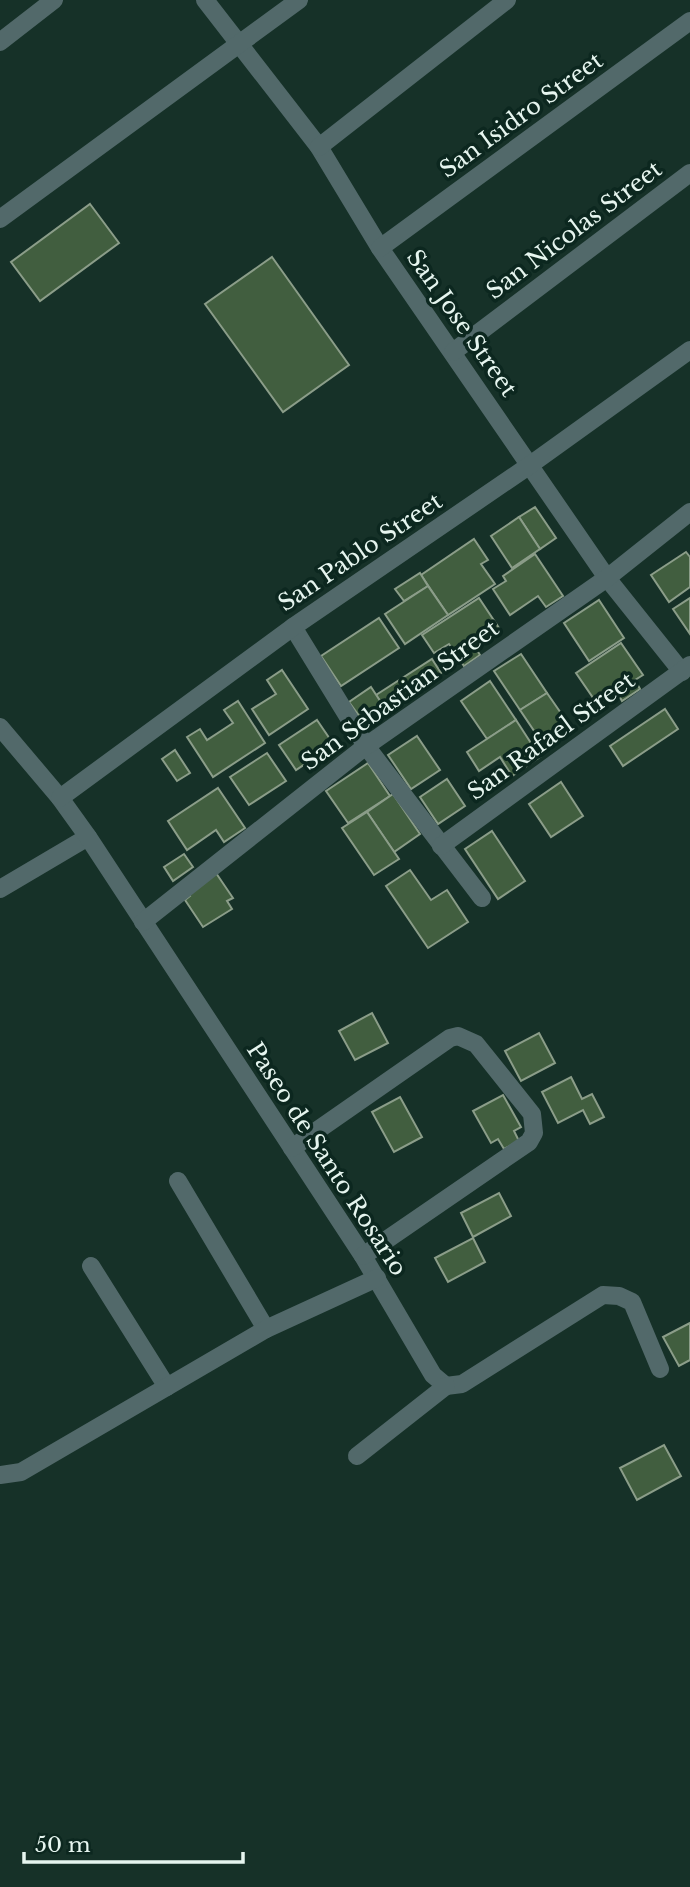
<svg xmlns="http://www.w3.org/2000/svg" width="690" height="1887" font-family="'Libre Baskerville',serif">
	<style>
		.building { fill: #415e3f; stroke: #8b9d89; stroke-width: 2 }
		.lines { fill: none; stroke-linecap: round; stroke-linejoin: round }
		.lane { stroke: #52696a; stroke-width: 18 }
		.street { stroke: #52696a; stroke-width: 18 }
		.labels { text-anchor: middle; dominant-baseline: central; stroke-width: 7; stroke-linejoin: round; paint-order: stroke }
		.street-label { font-size: 23px; fill: #e6f5ef; stroke: #0c271f }
	</style>
	<rect width="100%" height="100%" fill="#163128"/>
	<g class="building">
		<polygon points="90,204 119,243 40,301 11,262"/>
		<polygon points="272,257 349,365 283,412 205,304"/>
		<polygon points="535,507 556,538 540,549 519,517"/>
		<polygon points="519,517 540,549 512,568 491,536"/>
		<polygon points="474,539 488,560 481,564 495,584 448,615 421,575"/>
		<polygon points="686,552 690,557 690,587 669,602 651,575"/>
		<polygon points="535,554 563,596 546,607 538,596 510,615 493,589 506,581 503,576"/>
		<polygon points="420,573 428,586 404,601 395,589"/>
		<polygon points="428,586 448,615 405,644 385,614"/>
		<polygon points="479,598 499,628 473,644 480,655 464,666 449,644 434,653 422,635"/>
		<polygon points="690,598 690,634 673,609"/>
		<polygon points="599,600 624,638 589,661 564,623"/>
		<polygon points="379,618 399,648 341,686 321,656"/>
		<polygon points="621,643 643,675 635,680 640,689 622,701 617,692 598,705 576,673"/>
		<polygon points="521,654 547,693 520,710 494,671"/>
		<polygon points="432,659 441,673 386,710 376,695"/>
		<polygon points="282,670 308,709 269,735 252,709 276,694 267,680"/>
		<polygon points="490,681 516,720 487,739 461,701"/>
		<polygon points="371,687 386,710 365,724 349,702"/>
		<polygon points="547,693 572,729 545,747 520,710"/>
		<polygon points="238,701 265,743 213,777 187,737 200,729 207,740 233,723 224,710"/>
		<polygon points="665,709 678,729 623,766 610,746"/>
		<polygon points="317,720 334,745 296,770 279,745"/>
		<polygon points="516,720 540,757 512,776 500,757 479,771 467,752"/>
		<polygon points="417,736 440,770 411,789 388,755"/>
		<polygon points="175,750 190,773 177,781 162,759"/>
		<polygon points="267,753 286,781 249,805 230,777"/>
		<polygon points="368,763 390,796 348,823 326,791"/>
		<polygon points="447,779 465,806 438,824 420,797"/>
		<polygon points="561,782 583,816 551,837 529,804"/>
		<polygon points="218,788 245,828 224,842 216,830 187,850 168,821"/>
		<polygon points="393,794 420,834 394,852 367,812"/>
		<polygon points="367,812 399,859 374,875 342,828"/>
		<polygon points="492,831 525,881 498,899 465,849"/>
		<polygon points="184,854 193,867 173,881 164,867"/>
		<polygon points="410,870 431,900 447,890 468,922 428,948 386,886"/>
		<polygon points="216,873 233,898 227,901 232,909 203,927 185,900 190,896 188,892"/>
		<polygon points="372,1013 388,1043 355,1060 339,1031"/>
		<polygon points="539,1033 555,1063 521,1081 505,1051"/>
		<polygon points="571,1077 582,1099 592,1094 604,1117 590,1124 583,1110 558,1123 542,1092"/>
		<polygon points="503,1095 521,1127 514,1131 519,1141 504,1149 498,1139 491,1143 473,1111"/>
		<polygon points="400,1097 422,1137 394,1152 372,1112"/>
		<polygon points="499,1193 511,1216 473,1237 461,1213"/>
		<polygon points="473,1238 485,1262 448,1282 435,1258"/>
		<polygon points="690,1323 690,1360 679,1366 663,1337"/>
		<polygon points="664,1445 681,1476 637,1500 620,1468"/>
	</g>
	<g class="lines">
		<polyline class="lane" points="0,889 88,837"/>
		<g class="street">
			<polyline points="205,0 319,147 380,248 607,578 682,672"/>
			<polyline points="0,42 54,0"/>
			<polyline points="319,147 507,0"/>
			<polyline points="0,219 299,0"/>
			<polyline points="380,248 690,21"/>
			<polyline points="453,352 690,173"/>
			<polyline points="293,627 366,746 482,898"/>
			<polyline points="0,727 60,798 88,837 363,1256 433,1375 446,1386 462,1384 603,1295 619,1296 632,1302 660,1369"/>
			<polyline points="60,798 293,627 530,465 690,350"/>
			<polyline points="441,846 690,665"/>
			<polyline points="143,922 366,746 607,578 690,512"/>
			<polyline points="292,1148 450,1038 458,1036 476,1044 532,1114 534,1133 529,1142 363,1256"/>
			<polyline points="178,1181 266,1329"/>
			<polyline points="91,1266 167,1387"/>
			<polyline points="357,1456 446,1386"/>
			<polyline points="0,1475 21,1472 266,1329 377,1278"/>
		</g>
	</g>
	<g class="labels">
		<g class="street-label">
			<text transform="translate(521 115) rotate(-36)">San Isidro Street</text>
			<text transform="translate(574 230) rotate(-37)">San Nicolas Street</text>
			<text transform="translate(462 323) rotate(55)">San Jose Street</text>
			<text transform="translate(360 552) rotate(-34)">San Pablo Street</text>
			<text transform="translate(400 695) rotate(-36)">San Sebastian Street</text>
			<text transform="translate(551 736) rotate(-36)">San Rafael Street</text>
			<text transform="translate(327 1159) rotate(57)">Paseo de Santo Rosario</text>
		</g>
	</g>
	<path d="M24 1852v10h219v-10" fill="none" stroke="#e6f5ef" stroke-width="3.5"/>
	<text x="35" y="1852" font-size="21" fill="#e6f5ef" stroke="#0c271f" stroke-width="5" paint-order="stroke">50 m</text>
</svg>
